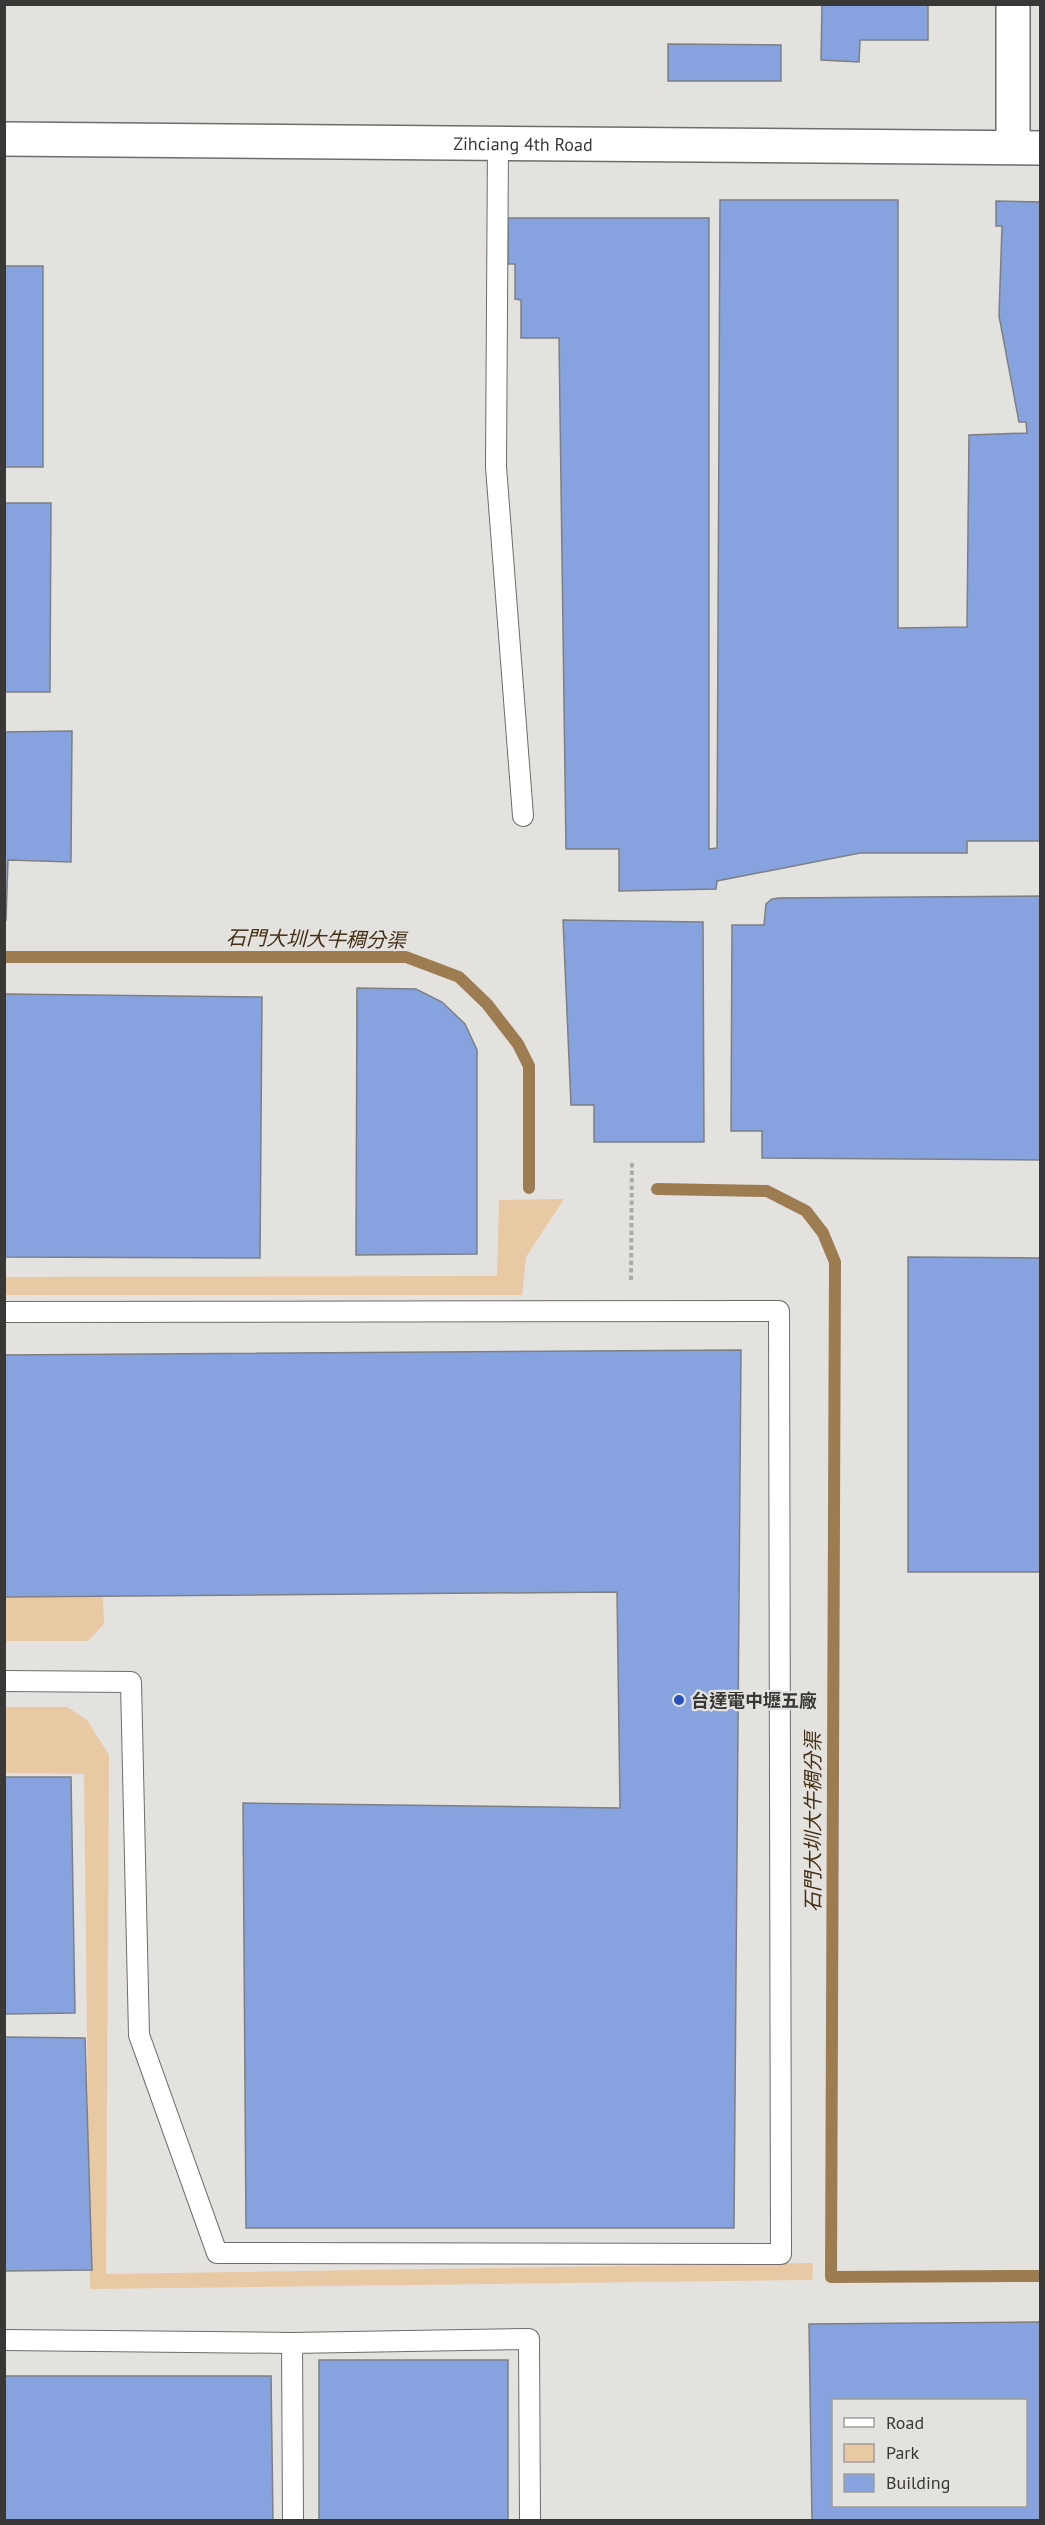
<svg xmlns="http://www.w3.org/2000/svg" width="1045" height="2525" font-family="'PT Sans','Noto Sans TC',sans-serif">
	<style>
		.green { fill: #e8c9a3 }
		.lines { fill: none; stroke-linecap: round; stroke-linejoin: round }
		.stream { stroke: #9d7c52; stroke-width: 12 }
		.building { fill: #86a3e0; stroke: #7e7f82; stroke-width: 1.5; fill-rule: evenodd }
		.service-casing { stroke: #6f6d6a; stroke-width: 22 }
		.minor-casing { stroke: #6f6d6a; stroke-width: 36 }
		.path { stroke: #acaba8; stroke-width: 4; stroke-dasharray: 4.5 3; stroke-linecap: butt }
		.service { stroke: #fff; stroke-width: 20 }
		.minor { stroke: #fff; stroke-width: 33 }
		.poi-dot { fill: #2751bf; stroke: #e4e2df; stroke-width: 2 }
		.labels { text-anchor: middle; dominant-baseline: central; stroke-width: 4.5; stroke-linejoin: round; paint-order: stroke }
		.street-label { font-size: 18px; fill: #393837; stroke: #e4e2df }
		.poi-label { font-size: 18px; font-weight: bold; fill: #393837; stroke: #e4e2df; text-anchor: start }
		.water-label { font-size: 20px; font-style: italic; fill: #432f14; stroke: #e4e2df }
	</style>
	<rect width="100%" height="100%" fill="#e4e2df"/>
	<g class="green">
		<polygon points="564,1199 526,1257 522,1295 5,1295 5,1277 497,1276 499,1200"/>
		<polygon points="103,1596 104,1624 88,1641 5,1641 4,1597"/>
		<polygon points="4,1707 67,1707 87,1720 109,1755 106,2274 813,2263 812,2280 90,2289 84,1774 5,1773"/>
	</g>
	<g class="lines">
		<g class="stream">
			<polyline points="4,957 406,957 459,977 487,1004 518,1044 529,1066 529,1188"/>
			<polyline points="657,1189 767,1191 806,1211 823,1233 835,1262 831,2277 1040,2276"/>
		</g>
	</g>
	<g class="building">
		<polygon points="822,4 928,4 928,40 860,40 859,62 821,60"/>
		<polygon points="668,44 781,45 781,81 668,81"/>
		<polygon points="720,200 898,200 898,628 967,627 969,435 1027,433 1026,422 1019,422 999,316 1002,226 996,226 996,201 1040,202 1040,841 967,841 967,853 860,853 717,881 716,889 619,891 619,849 566,849 559,338 521,338 521,300 515,299 515,264 508,264 508,218 709,218 709,849 717,848"/>
		<rect x="4" y="266" width="39" height="201"/>
		<polygon points="4,503 51,503 50,692 4,692"/>
		<polygon points="72,731 71,862 8,860 6,920 4,920 4,732"/>
		<polygon points="1040,896 1040,1160 762,1158 762,1131 731,1131 732,925 764,925 766,904 772,899 779,898"/>
		<polygon points="563,920 703,922 704,1142 594,1142 594,1105 571,1105"/>
		<polygon points="357,988 416,989 442,1002 465,1024 477,1050 477,1254 356,1255"/>
		<polygon points="4,994 262,997 260,1258 4,1257"/>
		<polygon points="908,1257 1040,1258 1040,1572 908,1572"/>
		<polygon points="741,1350 734,2228 246,2228 243,1803 620,1808 617,1592 4,1597 4,1355"/>
		<polygon points="4,1777 71,1777 75,2013 4,2014"/>
		<polygon points="4,2037 85,2038 92,2270 4,2271"/>
		<path d="M1040,2322V2520H812L809,2324ZM834,2400H1026V2506H834Z"/>
		<rect x="319" y="2360" width="189" height="160"/>
		<polygon points="4,2376 271,2376 273,2520 4,2520"/>
	</g>
	<g class="lines">
		<defs>
			<g id="service">
				<polyline points="498,144 496,467 523,816"/>
				<polyline points="4,1312 779,1311 781,2254 217,2253 139,2035 131,1682 4,1681"/>
				<polyline points="4,2340 292,2343 529,2339 530,2520"/>
				<polyline points="292,2343 293,2520"/>
			</g>
			<g id="minor">
				<path id="s1" d="M4,139L1040,148"/>
				<polyline points="1013,147 1013,4"/>
			</g>
		</defs>
		<use href="#service" class="service-casing"/>
		<use href="#minor" class="minor-casing"/>
		<polyline class="path" points="631,1280 632,1163"/>
		<use href="#service" class="service"/>
		<use href="#minor" class="minor"/>
	</g>
	<circle class="poi-dot" cx="679" cy="1700" r="6"/>
	<g class="labels">
		<g class="street-label">
			<text stroke="none"><textPath href="#s1" startOffset="519">Zihciang 4th Road</textPath></text>
		</g>
		<g class="poi-label">
			<text x="691" y="1700">台達電中壢五廠</text>
		</g>
		<g class="water-label">
			<text transform="translate(316 939) rotate(1)">石門大圳大牛稠分渠</text>
			<text transform="translate(813 1822) rotate(-90)">石門大圳大牛稠分渠</text>
		</g>
	</g>
	<rect width="1045" height="2525" fill="none" stroke="#393837" stroke-width="12"/>
	<rect x="832" y="2399" width="195" height="108" fill="#e4e2df" stroke="#a09e9c" stroke-width="1.5"/>
	<rect x="844" y="2418" width="30" height="9" fill="#ffffff" stroke="#a09e9c" stroke-width="1.5"/>
	<text x="886" y="2429" font-size="18" fill="#393837">Road</text>
	<rect x="844" y="2444" width="30" height="18" fill="#e8c9a3" stroke="#a09e9c" stroke-width="1.5"/>
	<text x="886" y="2459" font-size="18" fill="#393837">Park</text>
	<rect x="844" y="2474" width="30" height="18" fill="#86a3e0" stroke="#a09e9c" stroke-width="1.5"/>
	<text x="886" y="2489" font-size="18" fill="#393837">Building</text>
</svg>
